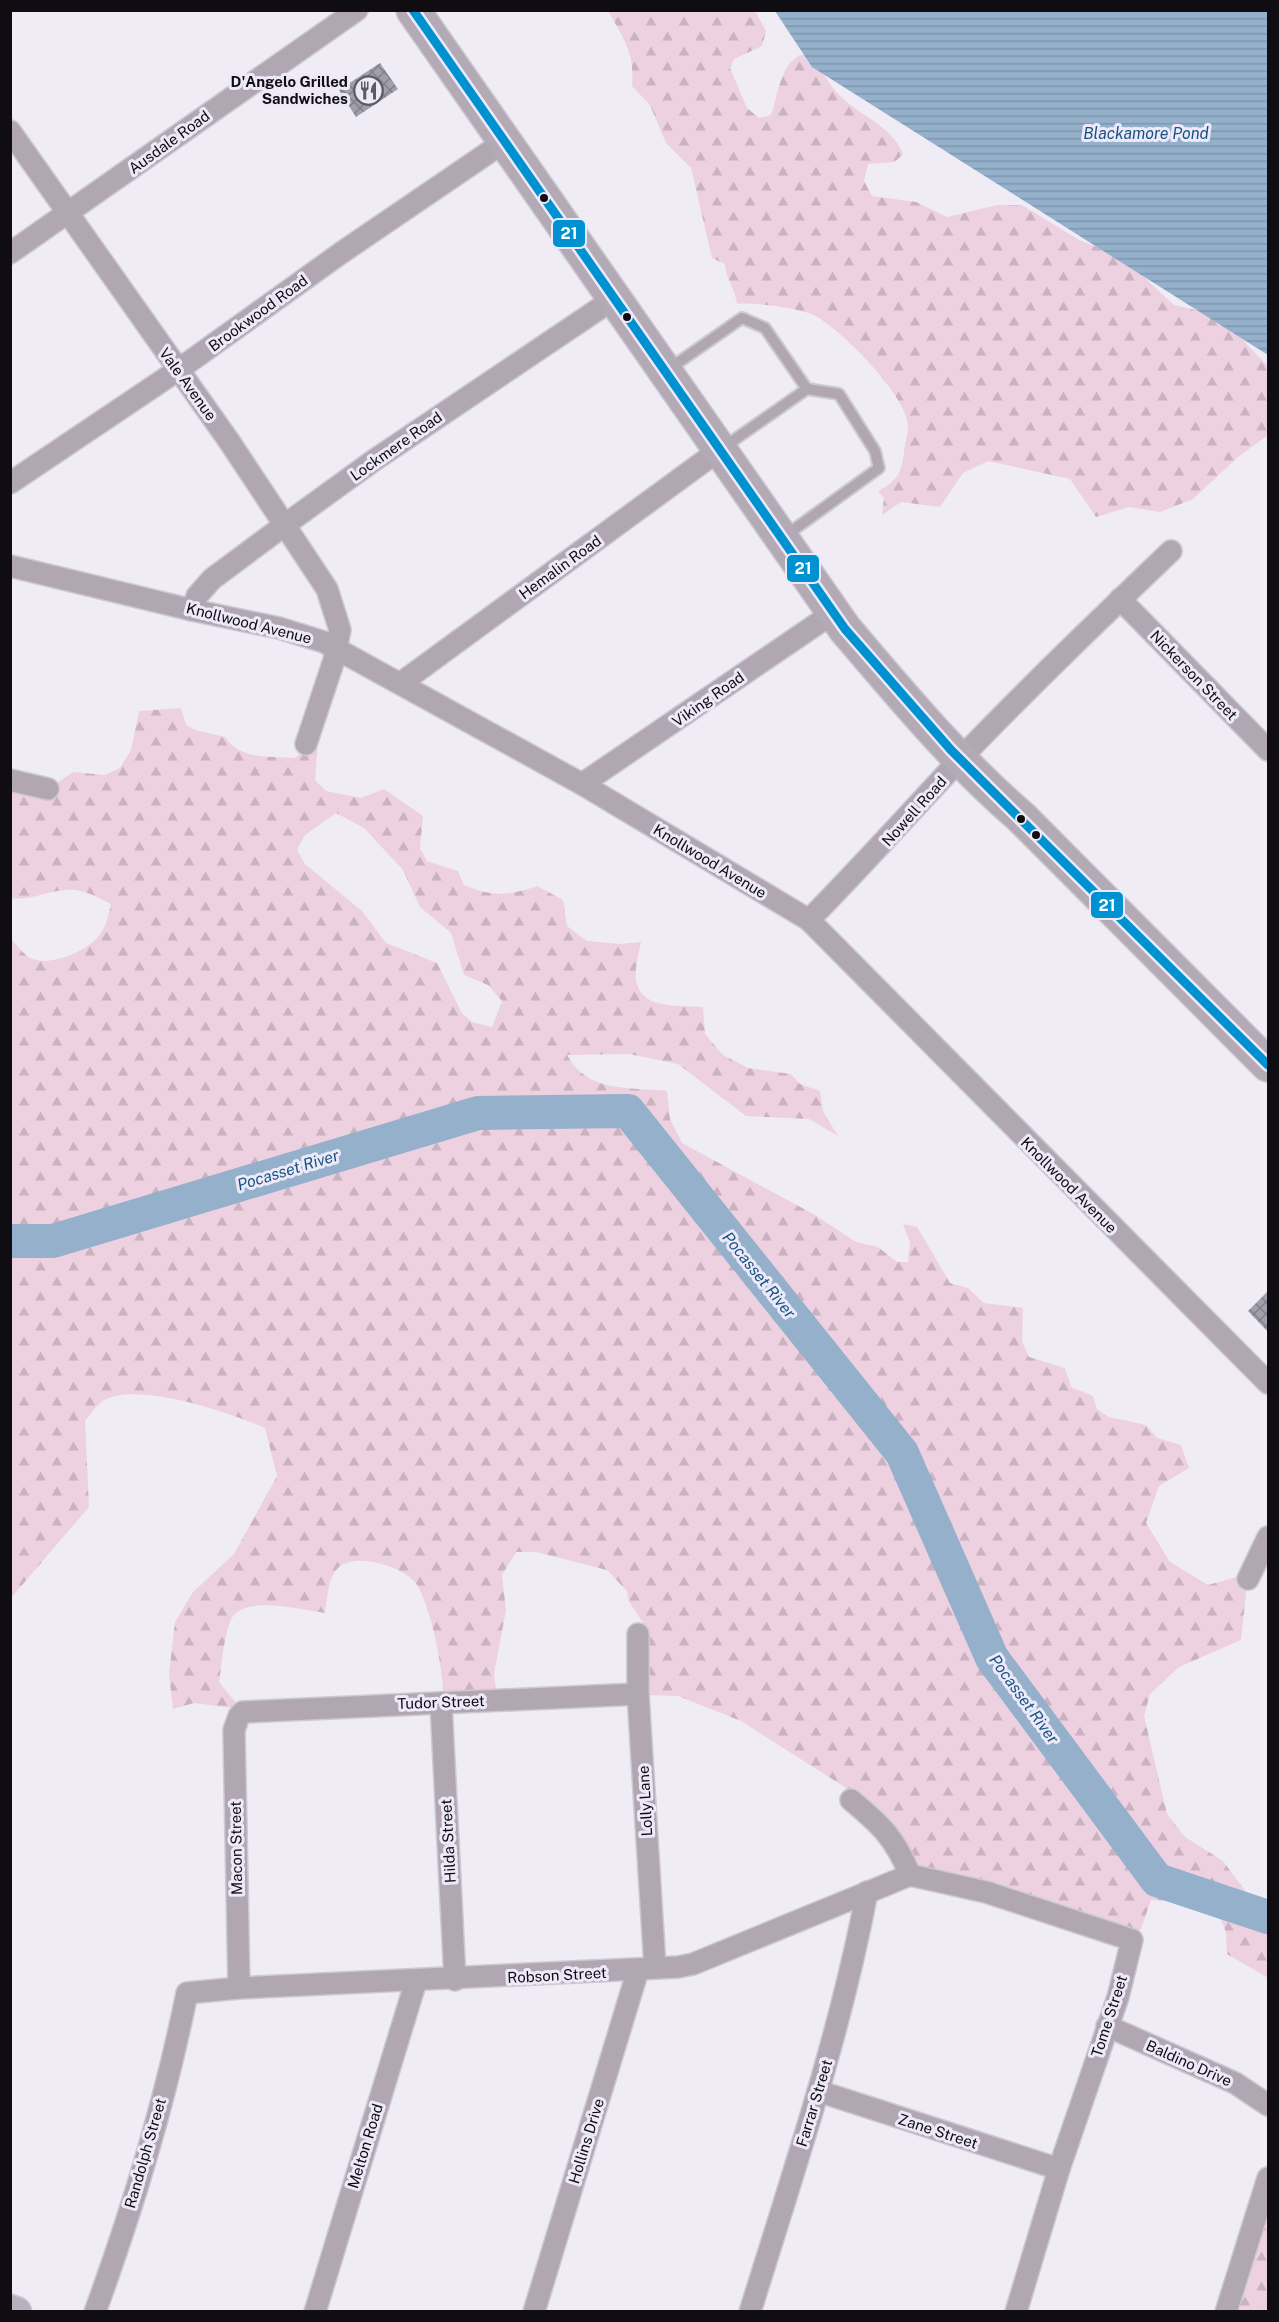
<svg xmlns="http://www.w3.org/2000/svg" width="1279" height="2322" font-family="'Public Sans',sans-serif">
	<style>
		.forest { fill: url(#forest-firs); fill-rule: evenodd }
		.water { fill: url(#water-rules) }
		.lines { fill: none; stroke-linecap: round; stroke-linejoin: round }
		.river { stroke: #95b0cb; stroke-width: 34 }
		.building { fill: url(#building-cross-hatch) }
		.service-casing { stroke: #ccc9d1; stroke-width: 14 }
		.minor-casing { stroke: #ccc9d1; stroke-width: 24 }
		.secondary-casing { stroke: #ccc9d1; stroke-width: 33 }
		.primary-casing { stroke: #ccc9d1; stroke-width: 36 }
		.service { stroke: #b1a7b3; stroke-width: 10 }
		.minor { stroke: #b1a7b3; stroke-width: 21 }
		.secondary { stroke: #b9b0bd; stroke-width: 30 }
		.primary { stroke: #b4aab6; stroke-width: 33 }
		.bus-1-casing { stroke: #ede9f9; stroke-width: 14 }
		.bus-1 { stroke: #0092d0; stroke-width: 9 }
		.bus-dot { fill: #0f0d12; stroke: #ede9f9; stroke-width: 2 }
		.labels { text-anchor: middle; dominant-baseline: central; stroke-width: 6; stroke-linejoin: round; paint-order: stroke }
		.poi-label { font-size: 15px; font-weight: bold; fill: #0f0d12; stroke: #ede9f9; text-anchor: end }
		.street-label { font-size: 15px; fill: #0f0d12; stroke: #ede9f9 }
		.water-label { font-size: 16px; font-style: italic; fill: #155482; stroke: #ede9f9 }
		.line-badge { stroke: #ede9f9; stroke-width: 2 }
		.badge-label { font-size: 16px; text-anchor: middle; font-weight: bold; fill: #fff }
	</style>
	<defs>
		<pattern id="forest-firs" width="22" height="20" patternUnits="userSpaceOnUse" patternTransform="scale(1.5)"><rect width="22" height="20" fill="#edd1e1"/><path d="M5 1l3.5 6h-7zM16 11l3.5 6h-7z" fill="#cab2c0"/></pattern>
		<pattern id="water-rules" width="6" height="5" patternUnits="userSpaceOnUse" patternTransform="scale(1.5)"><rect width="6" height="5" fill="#95b0cb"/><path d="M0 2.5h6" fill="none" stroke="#7f96ad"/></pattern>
		<pattern id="building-cross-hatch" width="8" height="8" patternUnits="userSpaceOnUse" patternTransform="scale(1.5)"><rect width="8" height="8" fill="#9fa0ac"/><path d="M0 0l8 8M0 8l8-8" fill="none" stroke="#80818b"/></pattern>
	</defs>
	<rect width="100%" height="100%" fill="#efecf6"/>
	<g class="forest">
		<path d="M608,11H755L766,31L762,46L734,59L730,68L747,108L759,118L771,115C778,96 781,58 805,54C821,66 827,83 841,97C861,116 893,127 903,154L895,162L868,164L864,181L872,196L916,202L947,217L997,205H1022L1079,240L1132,261L1149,282L1174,305L1217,315L1234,326L1248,346L1268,366V435L1238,457L1193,499L1160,512L1129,507L1096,517L1070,479L988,461L963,473L940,507L901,502L882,515L884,498L878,491C897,481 902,473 904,452C905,444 908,434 908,425C906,394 840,329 814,315C798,308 754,302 737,304C735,289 726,279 725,264L712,258L691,168L666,143L650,105L632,86C635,53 624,39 608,11Z"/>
		<path d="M181,708L186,725L195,730L225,737C240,760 269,756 295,758L318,740L315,780L326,791L361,798L384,789L423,816L420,848L427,861L458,871L464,885C492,897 509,896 537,886L563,900L567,926L587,941L620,944L641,942C639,953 633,973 637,984C644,1010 681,1005 703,1007L705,1034L723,1055L748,1068L791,1074L800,1084L820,1091L823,1111L838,1136L809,1119L746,1116L678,1064L629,1054L567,1055C587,1093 629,1087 667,1091L670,1119L682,1143L815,1215L856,1242L878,1247L897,1262H908L910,1243L903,1224L917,1227L950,1283L968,1288L984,1303L1023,1308L1022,1341L1029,1357L1065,1368L1071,1387L1093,1396L1097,1409L1109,1417L1146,1425L1157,1438L1181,1445L1189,1468L1159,1486L1146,1523L1170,1562L1208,1585L1248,1574L1241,1640L1179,1667L1150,1694L1144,1716L1167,1814L1185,1837L1223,1861L1255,1904L1268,1907V1978L1227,1954C1226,1947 1227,1938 1225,1930C1217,1899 1176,1902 1151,1900L1141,1929L1127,1939L920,1872L882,1819L843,1786L741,1721L678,1696L648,1695L644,1624L629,1602L627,1591L607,1570L536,1552H516L502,1575L506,1610L494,1674L497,1696L444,1701C442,1665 434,1621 419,1588C409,1567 353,1550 337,1569C328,1579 327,1600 325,1613C301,1610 240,1593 230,1622C223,1641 222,1663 219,1682L241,1709L194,1703L173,1709L169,1674L175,1622L193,1592L234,1554L277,1476L265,1428C232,1413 138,1381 104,1400C97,1404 90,1415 85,1421L89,1507L11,1598V939C16,944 21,951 27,956C45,969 82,953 96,939C106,929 108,917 111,904C98,897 81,888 66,890C47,891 31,901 11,898V779L48,789L73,772L105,775L120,768L131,750L139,711ZM336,813L364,828L403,870L420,907L451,933L464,975L488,985L502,1001L492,1027L472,1022L462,1013L437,963L386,943L362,911L305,864L297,850L305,835Z"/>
		<polygon points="1268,2181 1268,2311 1225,2312"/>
	</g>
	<polygon class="water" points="775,11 1268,11 1268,355 812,67"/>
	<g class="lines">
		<polyline class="river" points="10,1241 53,1241 478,1113 628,1111 902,1453 992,1658 1157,1880 1268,1917"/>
	</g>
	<g class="building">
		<polygon points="380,63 398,89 356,117 339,90"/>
		<polygon points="1268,1291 1268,1332 1248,1311"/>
	</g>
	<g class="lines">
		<defs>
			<g id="service">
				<polyline points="669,369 742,318 765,328 807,389"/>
				<polyline points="724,447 807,389 839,394 875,451 879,468 785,536"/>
			</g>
			<g id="minor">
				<polyline points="10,131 229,441 327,589 340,630 334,660 306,744"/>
				<polyline points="10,253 357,10"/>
				<polyline points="10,483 178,370 341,253 504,142"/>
				<polyline points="10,566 192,610 279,628 324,642 582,784 809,920 1268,1383"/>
				<polyline points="1120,599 1268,750"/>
				<polyline points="192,610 197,596 212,579 286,524 373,461 615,298"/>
				<polyline points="401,683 718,451"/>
				<polyline points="10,780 48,789"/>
				<polyline points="582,784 833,613"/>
				<path d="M809,920C861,867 910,813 961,758C1029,687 1100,619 1171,551"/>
				<polyline points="1248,1579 1268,1537"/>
				<polyline points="638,1634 638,1694 655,1967"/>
				<polyline points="441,1703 455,1980"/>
				<path d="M851,1800C881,1825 895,1838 910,1875"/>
				<polyline points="910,1875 986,1892 1132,1940 1118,1997 1059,2169 1016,2312"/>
				<polyline points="239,1988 234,1730 239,1716 243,1712 638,1694"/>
				<polyline points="1107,2026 1235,2083 1268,2105"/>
				<polyline points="818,2091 1059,2169"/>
				<path d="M95,2312C132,2211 166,2097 187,1993L239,1988L678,1967L693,1964L910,1875"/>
				<polyline points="315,2312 416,1981"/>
				<polyline points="534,2312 638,1970"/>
				<path d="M750,2312C793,2173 840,2035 867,1892"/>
				<polyline points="1226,2312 1268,2178"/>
			</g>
			<polyline id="secondary" points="10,2310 16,2312"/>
			<path id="primary" d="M413,10L845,629C901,695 955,760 1021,817L1268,1065"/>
		</defs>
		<use href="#service" class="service-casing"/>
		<use href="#minor" class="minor-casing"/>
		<use href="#secondary" class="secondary-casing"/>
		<use href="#primary" class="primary-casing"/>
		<use href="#service" class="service"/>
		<use href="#minor" class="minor"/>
		<use href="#secondary" class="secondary"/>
		<use href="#primary" class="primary"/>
		<defs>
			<polyline id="bus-1" points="413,10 845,629 951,750 1268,1065"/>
		</defs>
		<use href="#bus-1" class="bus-1-casing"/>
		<use href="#bus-1" class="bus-1"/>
	</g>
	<defs>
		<symbol id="restaurant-ring" viewBox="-11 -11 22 22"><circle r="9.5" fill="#ede9f9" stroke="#5d5b62" stroke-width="1.5"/><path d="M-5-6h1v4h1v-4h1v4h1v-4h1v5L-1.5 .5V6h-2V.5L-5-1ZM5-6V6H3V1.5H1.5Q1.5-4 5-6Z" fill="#5d5b62"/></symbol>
	</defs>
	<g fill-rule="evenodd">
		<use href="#restaurant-ring" x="352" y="74" width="33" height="33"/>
	</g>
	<g class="bus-dot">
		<circle cx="544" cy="198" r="5"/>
		<circle cx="627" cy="317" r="5"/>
		<circle cx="1021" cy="819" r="5"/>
		<circle cx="1036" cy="835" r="5"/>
	</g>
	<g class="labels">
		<g class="poi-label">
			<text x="348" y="81">D'Angelo Grilled<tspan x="348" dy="17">Sandwiches</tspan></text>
		</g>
		<g class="street-label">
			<text transform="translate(169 142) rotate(-36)">Ausdale Road</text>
			<text transform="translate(258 313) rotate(-36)">Brookwood Road</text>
			<text transform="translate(188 384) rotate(54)">Vale Avenue</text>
			<text transform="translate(396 446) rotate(-35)">Lockmere Road</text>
			<text transform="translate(560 567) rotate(-36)">Hemalin Road</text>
			<text transform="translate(249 623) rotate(14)">Knollwood Avenue</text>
			<text transform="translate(1194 675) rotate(46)">Nickerson Street</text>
			<text transform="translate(708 699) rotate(-35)">Viking Road</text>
			<text transform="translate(914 811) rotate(-48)">Nowell Road</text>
			<text transform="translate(710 861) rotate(31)">Knollwood Avenue</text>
			<text transform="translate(1069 1185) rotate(45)">Knollwood Avenue</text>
			<text transform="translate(441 1702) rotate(-2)">Tudor Street</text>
			<text transform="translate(645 1801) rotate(-93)">Lolly Lane</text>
			<text transform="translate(448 1841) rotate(-93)">Hilda Street</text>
			<text transform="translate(236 1848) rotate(-91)">Macon Street</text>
			<text transform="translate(557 1975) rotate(-3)">Robson Street</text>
			<text transform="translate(1109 2016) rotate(-72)">Tome Street</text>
			<text transform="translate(1189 2063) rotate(24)">Baldino Drive</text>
			<text transform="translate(814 2103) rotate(-73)">Farrar Street</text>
			<text transform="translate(938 2131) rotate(18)">Zane Street</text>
			<text transform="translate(586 2141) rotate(-73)">Hollins Drive</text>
			<text transform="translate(365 2146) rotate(-73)">Melton Road</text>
			<text transform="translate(145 2153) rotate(-74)">Randolph Street</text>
		</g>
		<g class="water-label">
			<text x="1146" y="133">Blackamore Pond</text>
			<text transform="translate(288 1170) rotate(-17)">Pocasset River</text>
			<text transform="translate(759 1275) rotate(51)">Pocasset River</text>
			<text transform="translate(1024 1699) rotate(54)">Pocasset River</text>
		</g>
	</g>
	<g class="line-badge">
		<rect x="552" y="219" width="34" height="29" rx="6" fill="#0092d0"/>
		<rect x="786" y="554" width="34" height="29" rx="6" fill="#0092d0"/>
		<rect x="1090" y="891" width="34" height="28" rx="6" fill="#0092d0"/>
	</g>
	<g class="badge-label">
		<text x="569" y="239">21</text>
		<text x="803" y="574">21</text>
		<text x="1107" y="911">21</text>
	</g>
	<rect width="1279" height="2322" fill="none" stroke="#0f0d12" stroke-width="24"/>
</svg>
